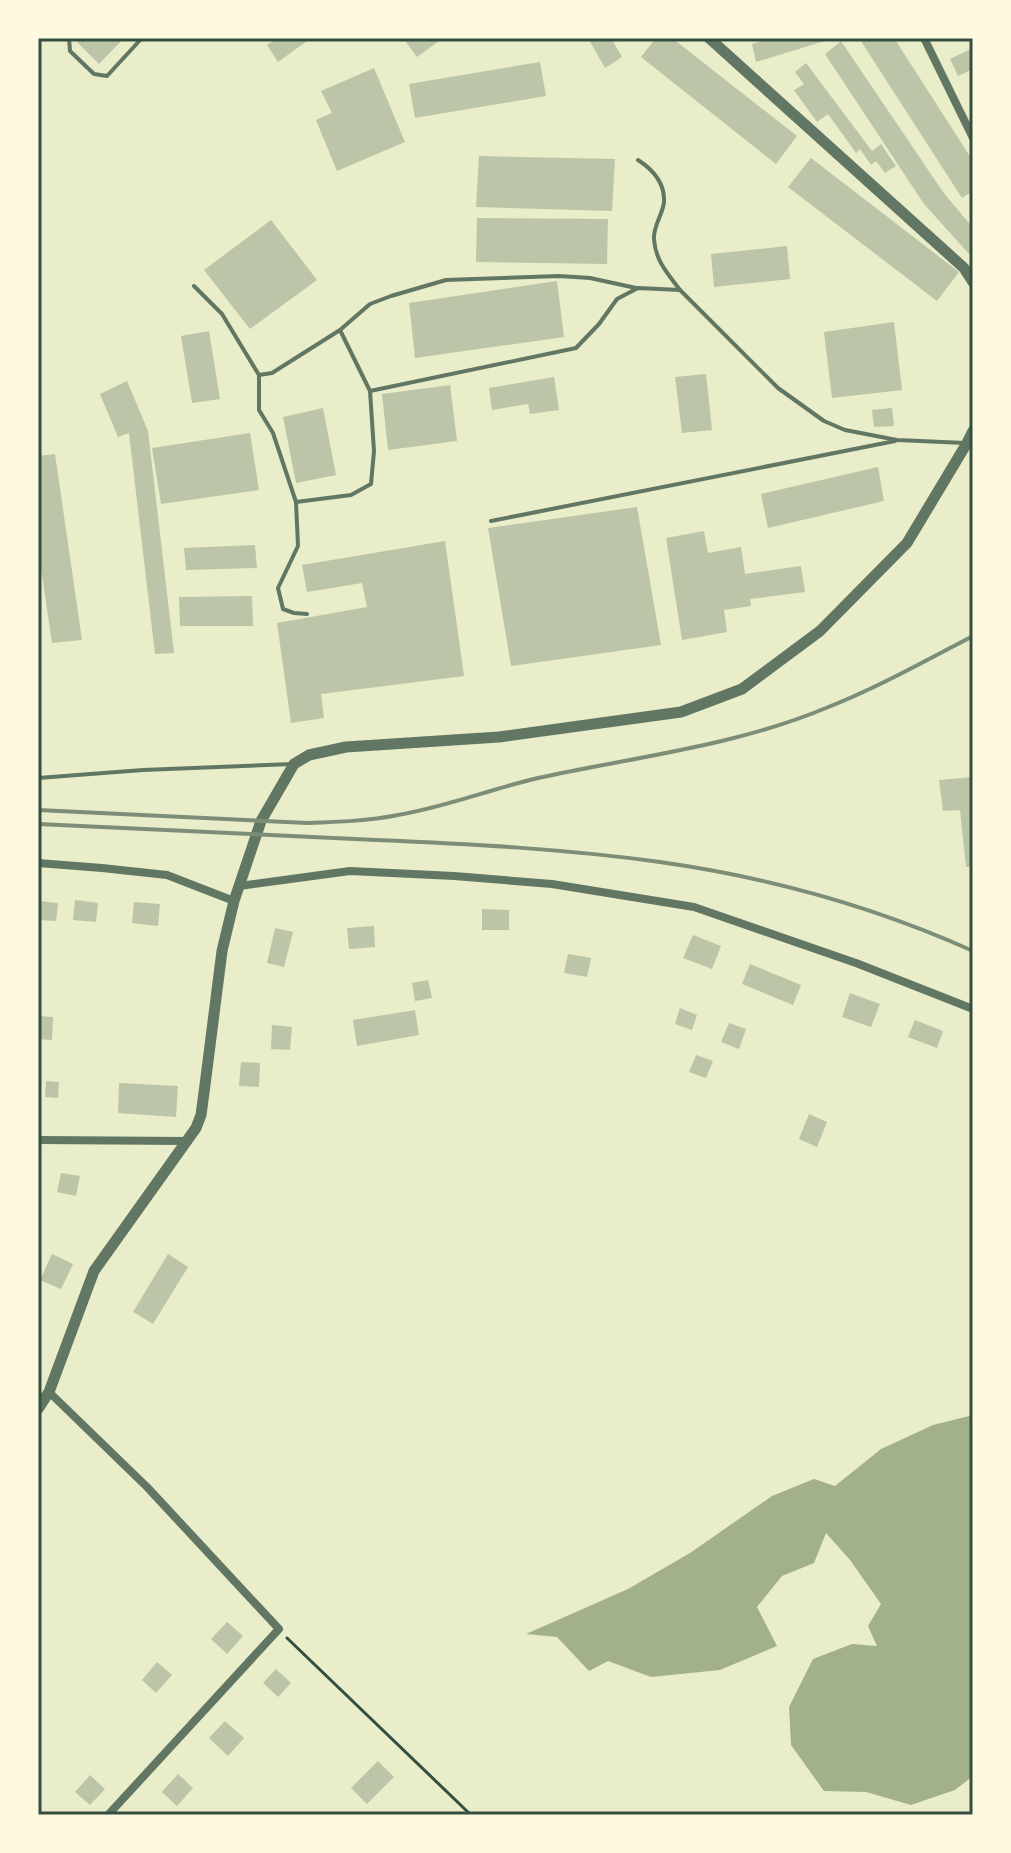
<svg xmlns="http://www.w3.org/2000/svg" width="1011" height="1853" font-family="Mulish,sans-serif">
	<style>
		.water { fill: #a3b18a }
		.building { fill: #bcc5a7 }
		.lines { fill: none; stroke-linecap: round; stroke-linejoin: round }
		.path { stroke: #344e41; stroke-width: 3 }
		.service { stroke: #617663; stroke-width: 4 }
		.minor { stroke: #617663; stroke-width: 8 }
		.tertiary { stroke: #617663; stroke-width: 11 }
		.rail { stroke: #7c8e77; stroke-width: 4 }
		.neatline { fill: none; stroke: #344e41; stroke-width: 3 }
	</style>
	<rect width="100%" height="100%" fill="#e9edc9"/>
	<polygon class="water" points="973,1415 973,1776 955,1790 911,1805 866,1792 824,1791 791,1745 789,1707 813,1659 852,1644 877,1646 868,1626 881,1604 850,1560 826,1533 814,1563 782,1576 757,1607 777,1646 720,1670 651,1677 608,1661 589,1671 557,1637 526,1634 628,1589 690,1553 772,1496 814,1479 835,1486 881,1449 933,1425"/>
	<g class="building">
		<polygon points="81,38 124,38 99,64 77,42"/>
		<polygon points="278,38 311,38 278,62 267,45"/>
		<polygon points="403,38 443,38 417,57"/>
		<polygon points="588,38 611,38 622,57 605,68"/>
		<polygon points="656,38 672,38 797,136 776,164 641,57"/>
		<polygon points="771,38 831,38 831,39 756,62 752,44"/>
		<polygon points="859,38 894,38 973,161 973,191 962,198"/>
		<polygon points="841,41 943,192 973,228 973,253 970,255 924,204 825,54"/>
		<polygon points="973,48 973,69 958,76 950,59"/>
		<polygon points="540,62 546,96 415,118 409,84"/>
		<polygon points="806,63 872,151 881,144 896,166 885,173 876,161 871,165 860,149 856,153 828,114 817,122 794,90 804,84 795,72"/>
		<polygon points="374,68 405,142 337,171 316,120 332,113 321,91"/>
		<polygon points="479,156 615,159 612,211 476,207"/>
		<polygon points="811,158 959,272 937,301 788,187"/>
		<polygon points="477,218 608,219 607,264 476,262"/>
		<polygon points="271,220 317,280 250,329 204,270"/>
		<polygon points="787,246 790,279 714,287 711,254"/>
		<polygon points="557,281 564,337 415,358 409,303"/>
		<polygon points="894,322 902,390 832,398 824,332"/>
		<polygon points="209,331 220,399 192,403 181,336"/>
		<polygon points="706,374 712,430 682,433 675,377"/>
		<polygon points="554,377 559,410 530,414 528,404 492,410 489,388"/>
		<polygon points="127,381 148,431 174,653 155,654 129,433 118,437 100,394"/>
		<polygon points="450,385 457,441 388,450 382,394"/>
		<polygon points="323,408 336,475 296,483 283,417"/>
		<polygon points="892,408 894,426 874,427 872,410"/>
		<polygon points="250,433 259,490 161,504 152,448"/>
		<polygon points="55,454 82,640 52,643 38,548 38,456"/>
		<polygon points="878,467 884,501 768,528 761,494"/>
		<polygon points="637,507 661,645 511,666 488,528"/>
		<polygon points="704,531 708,553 741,547 745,574 801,566 805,592 750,599 751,606 724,610 727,632 682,640 666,538"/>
		<polygon points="445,541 464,676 321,694 324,718 291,723 277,623 367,607 362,583 307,592 302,565"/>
		<polygon points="255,545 257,568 186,570 184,548"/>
		<polygon points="252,596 253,626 180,626 179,597"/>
		<polygon points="973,777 973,867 966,867 960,810 943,811 939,780"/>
		<polygon points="75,900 98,903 96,922 73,920"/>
		<polygon points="39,901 58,903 56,921 38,920"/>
		<polygon points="134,902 160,904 158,926 132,923"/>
		<polygon points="482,909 509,910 509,930 482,930"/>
		<polygon points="374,926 375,947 349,949 347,928"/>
		<polygon points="275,928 293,932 284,967 267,963"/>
		<polygon points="693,935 721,946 712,969 683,958"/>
		<polygon points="568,954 591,958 587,977 564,973"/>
		<polygon points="750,964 801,985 793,1005 742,984"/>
		<polygon points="428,980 432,998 415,1001 412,983"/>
		<polygon points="850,993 880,1004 871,1027 842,1017"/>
		<polygon points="680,1008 697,1015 692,1030 675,1024"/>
		<polygon points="415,1010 419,1035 357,1046 353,1020"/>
		<polygon points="38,1016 53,1017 52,1040 38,1039"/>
		<polygon points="915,1020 943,1031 937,1048 908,1037"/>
		<polygon points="729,1023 746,1029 739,1049 721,1042"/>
		<polygon points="272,1025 292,1027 290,1050 271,1049"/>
		<polygon points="696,1055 713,1061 706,1078 689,1072"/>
		<polygon points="241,1062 260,1063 259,1087 239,1086"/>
		<polygon points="46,1081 59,1082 58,1098 45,1097"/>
		<polygon points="119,1083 178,1086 176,1117 118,1113"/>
		<polygon points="809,1114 827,1122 817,1147 799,1139"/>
		<polygon points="61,1173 80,1176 76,1196 57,1192"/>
		<polygon points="52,1254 73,1264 61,1289 40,1280"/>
		<polygon points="168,1254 188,1267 153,1324 133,1312"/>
		<polygon points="227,1622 243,1636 227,1654 211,1639"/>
		<polygon points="157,1662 172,1675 156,1693 142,1680"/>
		<polygon points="276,1669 291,1683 278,1697 263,1683"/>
		<polygon points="225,1721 244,1738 228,1756 209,1738"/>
		<polygon points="378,1761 394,1777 367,1804 351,1788"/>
		<polygon points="178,1774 193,1788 177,1806 162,1792"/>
		<polygon points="90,1775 105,1789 90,1805 75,1792"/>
	</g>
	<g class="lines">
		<polyline class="path" points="287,1638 471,1815"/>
		<g class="service">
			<polyline points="69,38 70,51 94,74 107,76 142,38"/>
			<path d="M638,160C652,169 665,183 664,202C663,214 653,226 654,239C655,260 668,274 680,290"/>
			<polyline points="194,286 222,314 259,375 272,373 340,330 370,304 391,296 446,280 559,276 590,278 636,288"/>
			<polyline points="259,375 259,410 273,433 296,502 298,546 278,588 283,609 294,613 307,614"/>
			<polyline points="370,391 576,348 599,324 617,299 638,288 680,290 778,388 824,421 845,430 897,440 965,443"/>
			<polyline points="296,502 351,495 371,484 374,451 370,391 340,330"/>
			<polyline points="491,521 895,441"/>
			<polyline points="38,778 143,770 292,764"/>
		</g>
		<g class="minor">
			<polyline points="924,38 973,138"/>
			<polyline points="38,863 102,868 167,875 234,901"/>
			<polyline points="239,886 350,871 454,876 552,884 694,907 856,963 973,1009"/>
			<polyline points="38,1140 187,1141"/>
			<polyline points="49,1392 147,1487 279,1629 108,1815"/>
		</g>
		<g class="tertiary">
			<polyline points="709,38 964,268 973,282"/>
			<polyline points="38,1409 49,1392 94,1271 196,1128 201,1115 205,1085 222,951 234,901 261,821 294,764 309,755 346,747 499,737 681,712 742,689 820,631 907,543 967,443 973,431"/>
		</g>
		<g class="rail">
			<path d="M38,810L307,823C338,822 368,821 398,815C446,807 491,789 538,778C634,757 735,746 826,708C877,688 925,661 973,636"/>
			<path d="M38,824C151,830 264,834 376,840C471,844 566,849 660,862C766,877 875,907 973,951"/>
		</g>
	</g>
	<rect width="1011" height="1853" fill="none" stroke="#fefae0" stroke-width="80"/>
	<rect x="40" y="40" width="931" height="1773" class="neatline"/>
</svg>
